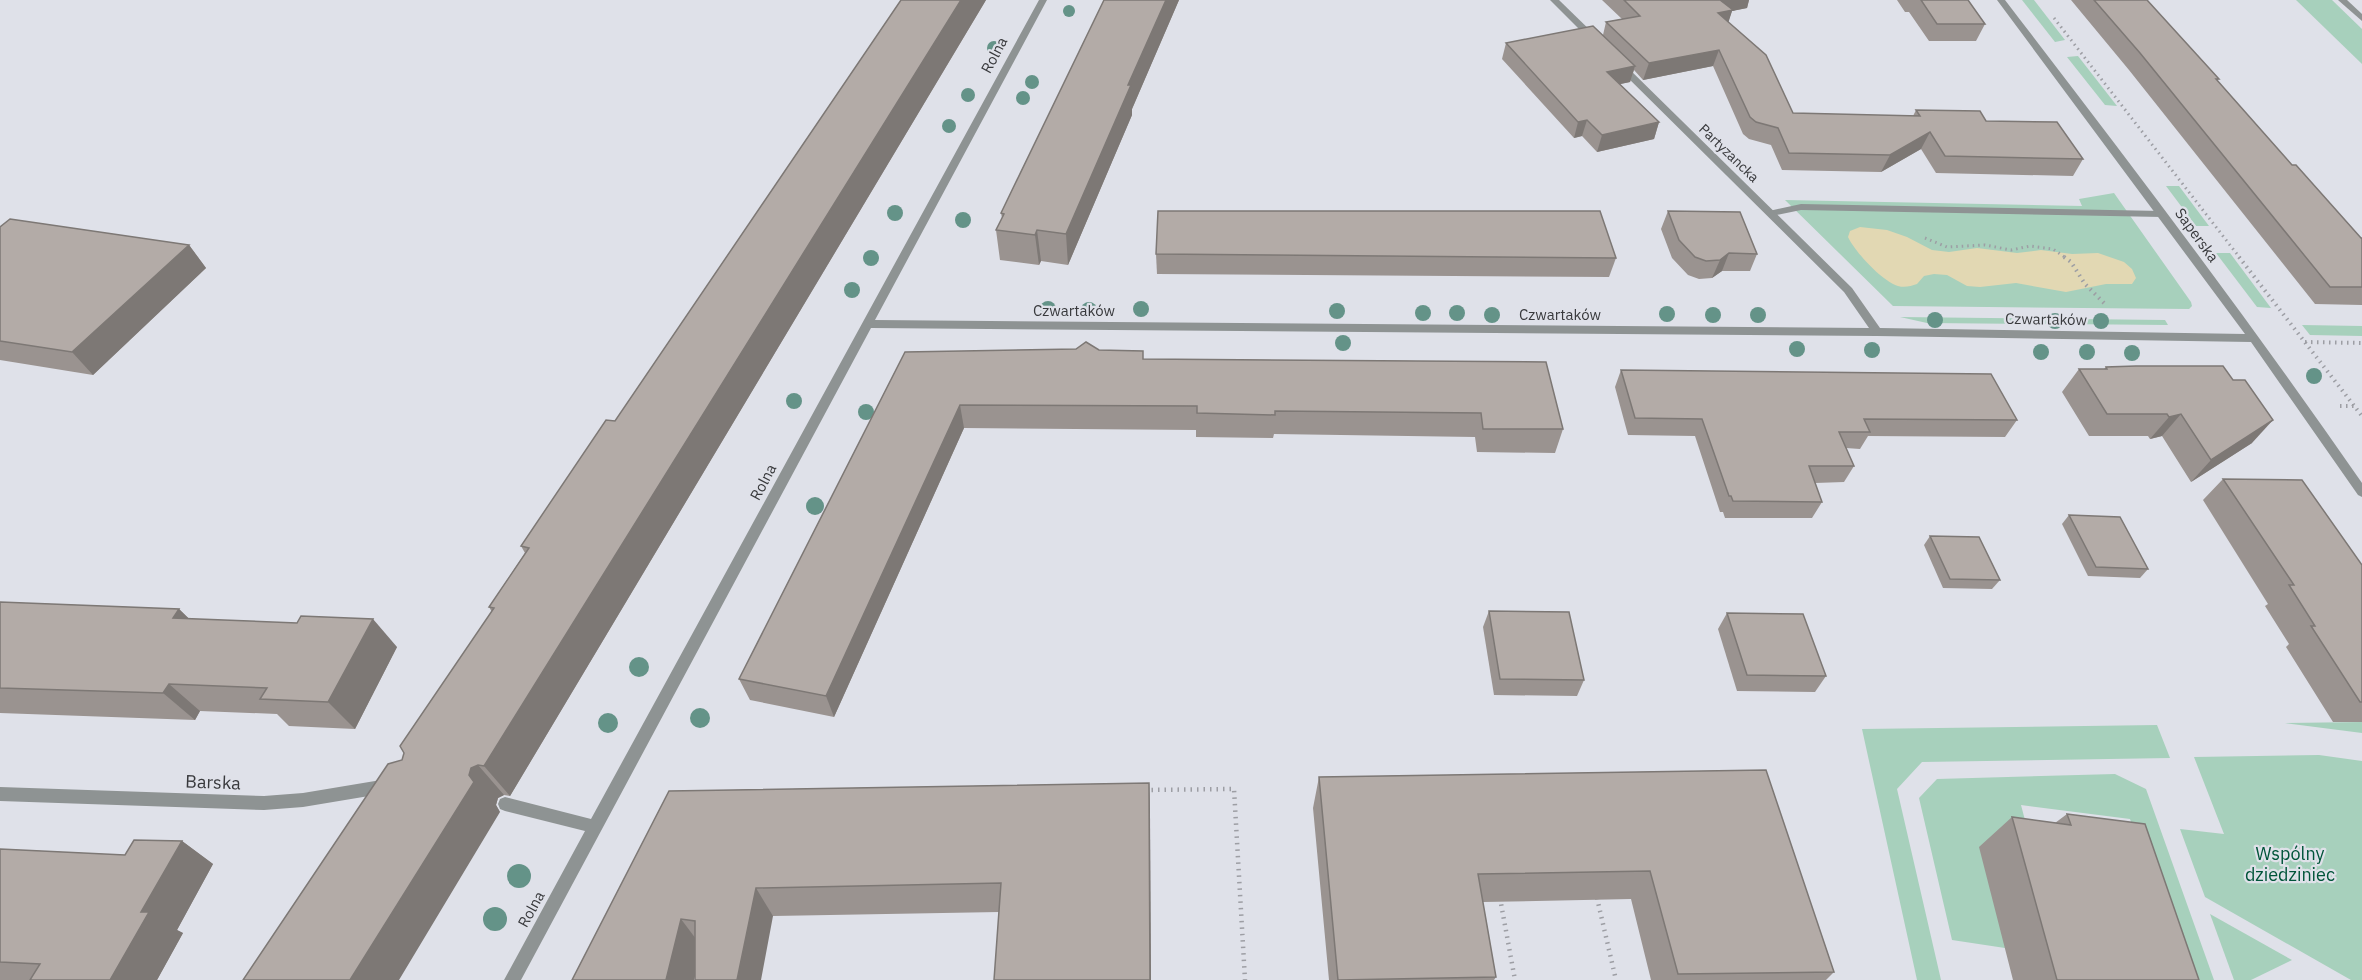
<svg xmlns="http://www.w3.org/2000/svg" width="2362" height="980" font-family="'IBM Plex Sans',sans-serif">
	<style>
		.green { fill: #a7d0bc }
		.sand { fill: #e2d8b3 }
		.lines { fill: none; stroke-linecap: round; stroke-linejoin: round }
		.path-far2 { stroke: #9d9ea4; stroke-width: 3; stroke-dasharray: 1.5 4; stroke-linecap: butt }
		.path-far1 { stroke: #9d9ea4; stroke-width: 4; stroke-dasharray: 1.5 4.5; stroke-linecap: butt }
		.path { stroke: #9d9ea4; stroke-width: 4.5; stroke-dasharray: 1.5 5; stroke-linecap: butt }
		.service { fill: #8e9393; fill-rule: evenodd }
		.minor { fill: #8e9393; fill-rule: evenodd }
		.tree { fill: #649388 }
		.wall { fill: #9a9390 }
		.shaded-wall { fill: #7d7875 }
		.building { fill: #b3aba7; stroke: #7d7875; stroke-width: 1.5 }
		.labels { text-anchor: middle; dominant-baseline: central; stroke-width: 4.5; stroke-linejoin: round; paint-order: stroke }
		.far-street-label { font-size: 14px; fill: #38393c; stroke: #dfe1e9 }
		.street-label { font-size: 15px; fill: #38393c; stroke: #dfe1e9 }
		.near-street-label { font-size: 18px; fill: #38393c; stroke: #dfe1e9 }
		.near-park-label { font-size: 18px; fill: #005439; stroke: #dfe1e9 }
	</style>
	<rect width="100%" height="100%" fill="#dfe1e9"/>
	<g class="green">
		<polygon points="2022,0 2034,0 2065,40 2055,42"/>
		<polygon points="2296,0 2332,0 2362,29 2362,64"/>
		<polygon points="2078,56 2117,106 2105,105 2067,57"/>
		<polygon points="2166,186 2179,186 2209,226 2196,226"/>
		<polygon points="2114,193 2191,302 2192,306 2189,309 1893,306 1785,200 2082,206 2079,199"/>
		<polygon points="2216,253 2230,253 2271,308 2257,307"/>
		<polygon points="1900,317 2165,320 2168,325 1927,323"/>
		<polygon points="2302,325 2362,326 2362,336 2310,335"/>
		<polygon points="2362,722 2362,733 2285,723"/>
		<polygon points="2157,725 2170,758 1922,762 1897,789 1941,980 1917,980 1862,729"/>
		<polygon points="2319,755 2362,761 2362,980 2351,980 2205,897 2180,829 2224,834 2194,757"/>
		<polygon points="2115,774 2146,789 2214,980 2185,980 2130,819 2021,805 2031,843 2005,948 1952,940 1919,798 1937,779"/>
		<polygon points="2210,914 2292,960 2251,980 2234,980"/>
	</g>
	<path class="sand" d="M1860,227L1887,230L1907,237L1932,250L1949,252L1977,248L2017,253L2041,250L2072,254L2098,253L2124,262L2132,269L2136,278L2132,284H2106L2066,292L2016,283L1980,287L1967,286L1947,275L1934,274L1924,276L1917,284C1911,286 1905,288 1898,286C1882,281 1855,252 1848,237L1850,231Z"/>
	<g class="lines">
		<g class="path-far2">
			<polyline points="2054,18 2240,258"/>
			<polyline points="1925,238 1947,247 1985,245 2011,250 2030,246 2053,249 2066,258"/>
		</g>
		<g class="path-far1">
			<polyline points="2064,257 2071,262 2085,284 2107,306"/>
			<polyline points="2239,257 2362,416"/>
			<polyline points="2305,342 2362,343"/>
			<polyline points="2340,406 2355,406"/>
		</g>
		<g class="path">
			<polyline points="1145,790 1234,789 1245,980"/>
			<polyline points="1500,898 1515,980"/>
			<polyline points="1597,898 1616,980"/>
		</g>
		<g class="service">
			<polygon points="2338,0 2347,0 2362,14 2362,21"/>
			<polygon points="1801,204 2162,211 2167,214 2162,217 1801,210 1772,216 1767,213 1769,211"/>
		</g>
		<g class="minor">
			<path d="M1039,0H1047L875,320L1869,328L1844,292L1618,68L1617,66L1621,63L1624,64L1852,288L1880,328L2245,334L1997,0H2005C2127,159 2248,318 2362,483V497L2358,495L2251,342L1877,336L871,328L521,980H504L585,831L505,811L500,809L498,804L500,799L505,797L591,819Z"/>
			<polygon points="1550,0 1559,0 1597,37 1597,41 1591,41"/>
			<polygon points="387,779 392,781 394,786 392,791 387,793 303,807 264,810 0,801 0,787 264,796 303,793"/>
		</g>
	</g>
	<g class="tree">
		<circle cx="1069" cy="11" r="6"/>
		<circle cx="994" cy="48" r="7"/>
		<circle cx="1032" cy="82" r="7"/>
		<circle cx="968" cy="95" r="7"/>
		<circle cx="1023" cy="98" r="7"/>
		<circle cx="949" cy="126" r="7"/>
		<circle cx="895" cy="213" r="8"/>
		<circle cx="963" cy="220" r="8"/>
		<circle cx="871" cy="258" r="8"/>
		<circle cx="852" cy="290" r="8"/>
		<circle cx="1048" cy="309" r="8"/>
		<circle cx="1141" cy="309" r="8"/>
		<circle cx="1089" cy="310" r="8"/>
		<circle cx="1337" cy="311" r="8"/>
		<circle cx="1423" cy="313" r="8"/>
		<circle cx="1457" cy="313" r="8"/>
		<circle cx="1667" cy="314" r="8"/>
		<circle cx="1492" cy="315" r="8"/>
		<circle cx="1713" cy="315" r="8"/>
		<circle cx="1758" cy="315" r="8"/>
		<circle cx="1935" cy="320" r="8"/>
		<circle cx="2055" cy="321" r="8"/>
		<circle cx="2101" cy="321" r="8"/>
		<circle cx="1343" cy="343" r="8"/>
		<circle cx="1797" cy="349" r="8"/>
		<circle cx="1872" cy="350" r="8"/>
		<circle cx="2041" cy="352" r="8"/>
		<circle cx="2087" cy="352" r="8"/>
		<circle cx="2132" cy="353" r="8"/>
		<circle cx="2314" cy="376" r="8"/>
		<circle cx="794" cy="401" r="8"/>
		<circle cx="866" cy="412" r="8"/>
		<circle cx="815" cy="506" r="9"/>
		<circle cx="639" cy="667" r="10"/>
		<circle cx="700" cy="718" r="10"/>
		<circle cx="608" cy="723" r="10"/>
		<circle cx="519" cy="876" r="12"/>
		<circle cx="495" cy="919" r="12"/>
	</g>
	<g class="wall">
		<polygon points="901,0 986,0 510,796 504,795 498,798 496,805 500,812 402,760 492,612 489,607 525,553 521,546 615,421"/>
		<polygon points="1104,0 1179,0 1132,109 1132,115 1068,265 1041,261 1039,265 1000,260 996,230 1002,218 1001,213"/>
		<polygon points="1602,0 1749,0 1747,8 1732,11 1728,22 1793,113 1913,116 1916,110 1986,121 2083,159 2073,176 1936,173 1921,149 1881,172 1782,170 1771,145 1749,139 1743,134 1713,66 1643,80 1634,70 1630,82 1620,84 1659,122 1654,139 1597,152 1582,136 1574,138 1502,59 1506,43 1603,35 1606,22 1622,19"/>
		<polygon points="1897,0 1968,0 1985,24 1976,41 1929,41 1909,12 1905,12"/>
		<polygon points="2071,0 2147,0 2219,79 2217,80 2292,165 2361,238 2362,238 2362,305 2315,304 2129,70"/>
		<polygon points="1668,211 1757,254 1750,271 1722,271 1712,278 1699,279 1688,275 1672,258 1661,229"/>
		<polygon points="0,227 189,245 206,268 93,375 0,360"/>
		<polygon points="1156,254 1616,258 1609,277 1157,274"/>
		<polygon points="1099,350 1143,351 1143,359 1546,362 1563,429 1555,453 1477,452 1475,437 1274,434 1273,438 1196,437 1196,430 964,428 834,717 750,700 739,679 905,352"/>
		<polygon points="2106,367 2252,443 2191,482 2162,436 2150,439 2148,436 2089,436 2062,392 2079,369 2104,369"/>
		<polygon points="1621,370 2017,420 2005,437 1868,436 1860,449 1846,448 1854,466 1844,482 1815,483 1822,502 1812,518 1725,518 1723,512 1720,512 1695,436 1628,435 1615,387"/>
		<polygon points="2223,479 2362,565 2362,722 2333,722 2286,647 2289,644 2265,606 2268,604 2203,500"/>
		<polygon points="2069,515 2148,569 2140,578 2088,576 2062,524"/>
		<polygon points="1930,536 2000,580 1992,589 1943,588 1924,545"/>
		<polygon points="0,602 179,609 189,619 397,647 355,729 289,726 277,714 200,711 195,720 0,713"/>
		<polygon points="1489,611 1584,680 1577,696 1494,695 1483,627"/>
		<polygon points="1727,613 1826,676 1815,692 1737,691 1718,629"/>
		<polygon points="1766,770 1834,972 1826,980 1651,980 1631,899 1483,902 1496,977 1494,980 1329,980 1313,808 1319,777"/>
		<polygon points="1149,783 1150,813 999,912 773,916 695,975 694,980 572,980 669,791"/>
		<polygon points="2067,814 2199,980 2013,980 1979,847 2012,817 2055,823"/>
		<polygon points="182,841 213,864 177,930 183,933 157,980 0,980 0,849 125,855"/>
	</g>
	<g class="shaded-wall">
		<polygon points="961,0 986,0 510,796 484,766"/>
		<polygon points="1166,0 1179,0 1132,109 1132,115 1068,265 1066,234 1128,85"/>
		<polygon points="1717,0 1749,0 1747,8 1732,11 1727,27 1712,30"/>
		<polygon points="1719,50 1713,66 1643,80 1649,63"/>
		<polygon points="1635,66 1630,82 1602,88 1607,72"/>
		<polygon points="1587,120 1582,136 1574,138 1578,122"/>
		<polygon points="1659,122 1654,139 1597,152 1602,135"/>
		<polygon points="1930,132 1921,149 1881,172 1890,155"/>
		<polygon points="1037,230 1041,261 1039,265 1035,235"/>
		<polygon points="189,245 206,268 93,375 72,352"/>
		<polygon points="1729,253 1722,271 1712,278 1720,260"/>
		<polygon points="960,405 964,428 834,717 826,696"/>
		<polygon points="2181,414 2162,436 2150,439 2169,417"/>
		<polygon points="2273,420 2252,443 2191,482 2211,460"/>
		<polygon points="179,609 208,637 173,618"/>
		<polygon points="373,619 397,647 355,729 328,702"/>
		<polygon points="169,684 200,711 195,720 163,693"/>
		<polygon points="478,765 504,795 498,798 496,805 500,812 399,980 350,980 469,775 471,768"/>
		<polygon points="1149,783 1150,813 1151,980 1150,980"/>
		<polygon points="182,841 213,864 177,930 183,933 157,980 110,980 141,912"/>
		<polygon points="756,888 773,916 761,980 737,980"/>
		<polygon points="681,919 702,947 694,980 666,980"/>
	</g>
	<g class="building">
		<polygon points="901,0 961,0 484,766 478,765 471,768 469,775 474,782 350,980 243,980 388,764 402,760 404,753 400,746 494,608 489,607 529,548 521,546 606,420 615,421"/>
		<polygon points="1104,0 1166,0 1128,85 1131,85 1066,234 1037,230 1035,235 996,230 1004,214 1001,213"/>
		<polygon points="1624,0 1720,0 1733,10 1718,13 1766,55 1793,113 1920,116 1916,110 1980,111 1986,121 2057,122 2083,159 1945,156 1930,132 1890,155 1789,153 1778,128 1756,122 1750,117 1719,50 1649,63 1606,22 1640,16"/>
		<polygon points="1921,0 1968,0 1985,24 1937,24"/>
		<polygon points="2094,0 2147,0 2219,79 2216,79 2292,165 2296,165 2361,238 2362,238 2362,287 2330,287 2140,53"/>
		<polygon points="1593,26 1635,66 1607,72 1659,122 1602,135 1587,120 1578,122 1506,43"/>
		<polygon points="1158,211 1600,211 1616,258 1156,254"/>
		<polygon points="1668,211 1740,212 1757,254 1729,253 1720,260 1706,261 1695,257 1679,240"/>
		<polygon points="10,219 189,245 72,352 0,341 0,227"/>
		<polygon points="1086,342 1099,350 1143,351 1143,359 1546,362 1563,429 1483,429 1481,413 1275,411 1275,415 1197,413 1197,406 960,405 826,696 739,679 905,352 1076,349"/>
		<polygon points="2136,366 2223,366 2233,380 2245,380 2273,420 2211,460 2181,414 2169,417 2167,414 2107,414 2079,369 2107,369 2106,367"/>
		<polygon points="1621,370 1991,374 2017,420 1864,419 1870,432 1839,432 1854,466 1809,466 1822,502 1733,501 1731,496 1729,496 1702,419 1635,418"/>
		<polygon points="2223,479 2302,480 2362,565 2362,702 2360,702 2311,626 2315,626 2289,585 2294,585"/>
		<polygon points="2069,515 2120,517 2148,569 2096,567"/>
		<polygon points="1930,536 1979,537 2000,580 1950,579"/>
		<polygon points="0,602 179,609 173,618 297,623 301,616 373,619 328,702 260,699 267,688 169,684 163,693 0,688"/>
		<polygon points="1489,611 1569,612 1584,680 1500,679"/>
		<polygon points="1727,613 1803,614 1826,676 1747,675"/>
		<polygon points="1766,770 1834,972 1678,974 1650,871 1478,874 1496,977 1338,980 1319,777"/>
		<polygon points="1149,783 1150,980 994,980 1001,883 756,888 737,980 695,980 695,921 681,919 666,980 572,980 669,791"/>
		<polygon points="2067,814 2145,824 2199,980 2057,980 2012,817 2071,825"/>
		<polygon points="134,840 182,841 141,912 149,912 110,980 30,980 40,964 0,962 0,849 125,855"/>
	</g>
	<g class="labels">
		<g class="far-street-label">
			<text transform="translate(1729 153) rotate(44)">Partyzancka</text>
		</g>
		<g class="street-label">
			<text transform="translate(994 55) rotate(-62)">Rolna</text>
			<text transform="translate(2197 235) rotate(54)">Saperska</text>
			<text x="1074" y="310">Czwartaków</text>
			<text x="1560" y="314">Czwartaków</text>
			<text transform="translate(2046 319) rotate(1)">Czwartaków</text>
			<text transform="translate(763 482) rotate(-62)">Rolna</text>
			<text transform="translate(531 909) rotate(-61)">Rolna</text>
		</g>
		<g class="near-street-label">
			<text transform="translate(213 782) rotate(2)">Barska</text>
		</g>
		<g class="near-park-label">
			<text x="2290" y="853">Wspólny<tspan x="2290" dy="21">dziedziniec</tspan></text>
		</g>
	</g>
</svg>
